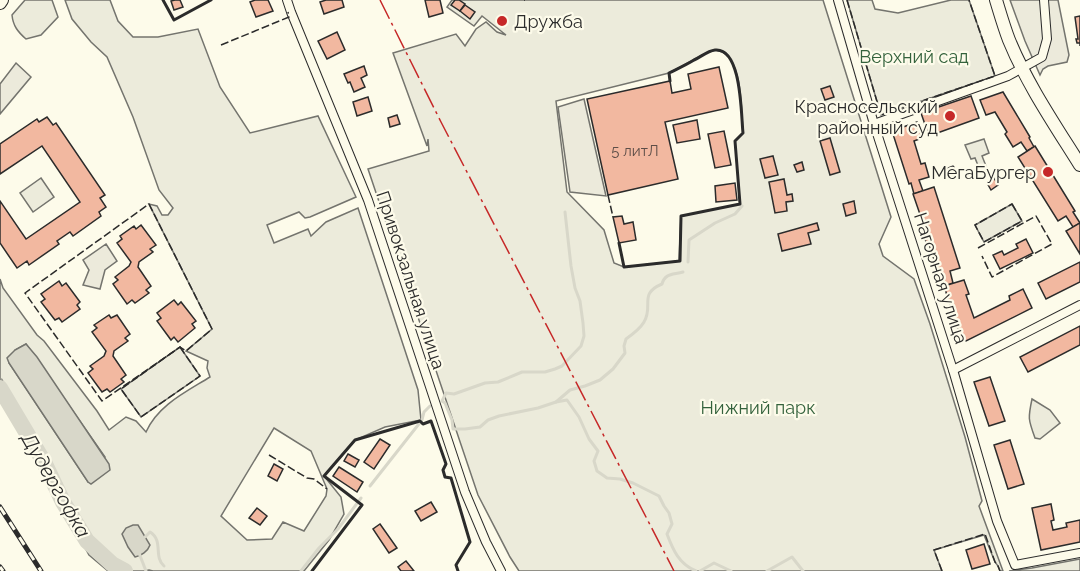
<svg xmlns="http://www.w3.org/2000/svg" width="1080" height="571" font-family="Raleway,sans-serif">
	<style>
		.green { fill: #ecebdb; stroke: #74746e; stroke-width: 1.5; fill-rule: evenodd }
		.parking { fill: #eceadb; stroke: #74746e; stroke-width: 1.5 }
		.water { fill: #d8d7c9; stroke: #74746e; stroke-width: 1.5 }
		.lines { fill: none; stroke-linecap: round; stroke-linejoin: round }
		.stream { stroke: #d8d7c9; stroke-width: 3 }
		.river { stroke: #d8d7c9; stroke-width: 16 }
		.building { fill: #f2b8a0; stroke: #2b2b2b; stroke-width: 1.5 }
		.street-casing { stroke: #2b2b2b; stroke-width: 10 }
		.secondary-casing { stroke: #2b2b2b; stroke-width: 14 }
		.primary-casing { stroke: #2b2b2b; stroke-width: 14 }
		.street { stroke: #fdfbea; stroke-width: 8 }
		.secondary { stroke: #fdfbea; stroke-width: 12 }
		.primary { stroke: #fdfbea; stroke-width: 12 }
		.rail-casing { stroke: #2b2b2b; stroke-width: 5 }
		.rail { stroke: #fdfbea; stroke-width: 3; stroke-dasharray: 9; stroke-linecap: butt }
		.fence { stroke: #2b2b2b; stroke-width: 1.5; stroke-dasharray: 8 3; stroke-linecap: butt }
		.wall { stroke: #2b2b2b; stroke-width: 3 }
		.power { stroke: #c62828; stroke-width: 1.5; stroke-dasharray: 21 4.5 3 4.5; stroke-linecap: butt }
		.poi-dot { fill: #c62828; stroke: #fdfbea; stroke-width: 2 }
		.labels { text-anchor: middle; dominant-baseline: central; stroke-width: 4.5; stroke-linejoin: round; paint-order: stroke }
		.number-label { font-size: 15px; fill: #5d4e48 }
		.poi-label { font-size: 18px; fill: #2b2b2b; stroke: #fdfbea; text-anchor: end }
		.park-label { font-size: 18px; fill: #34623c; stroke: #fdfbea }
		.street-label { font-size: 18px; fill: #2b2b2b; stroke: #fdfbea }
		.water-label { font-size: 20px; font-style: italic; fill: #2b2b2b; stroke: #fdfbea }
	</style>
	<rect width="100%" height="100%" fill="#fdfbea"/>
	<g class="green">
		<path d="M25,0H52L58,17L41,35L26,39C18,32 13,26 12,15Z"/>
		<path d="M65,0H110L118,21L133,37H158L198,29L220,87L250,133L318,116L356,197L310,217L305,218L299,212L267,225L274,243L308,229L311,236L326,222L358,208L418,390L421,420L385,427L355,440L324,476L341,497L344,514L329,540L304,571H153L149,570L145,571H108L89,555L54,491L62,484L54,473L49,461L25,419L18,410L2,380L0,389V279L3,288L37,335L44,341L97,411L109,430L126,417L136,421L146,432C158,405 186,392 210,377L207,368L208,361L186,351L212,329L149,204L157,206L162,215H168L173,208L159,190L133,117L107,57L91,42L72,19ZM26,344L105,457L88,482L9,363L15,350ZM274,428L311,451L327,489L326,496L304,531L283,522L272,539L247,540L221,516Z"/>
		<path d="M452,0H823L891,217L879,244L883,256L914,279L930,324L965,437L982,501L979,506L1003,571H1000L998,566L995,562L984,535L934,550L942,571H519L510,557L478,495L368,169L429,151L428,139L427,146L393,53L456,34L465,46L476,29L486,22L497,32L506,35L482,16L474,26L447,7ZM715,50C744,52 741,112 743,133L735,141L740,204L681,216L679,261L624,267L614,263L604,230L567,192L556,101L669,73L708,52Z"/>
		<polygon points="847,0 872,0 875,9 898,13 951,0 969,0 995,76 881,115"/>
		<polygon points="984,139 989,153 982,156 988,171 981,173 975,158 971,159 965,145"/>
		<polygon points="41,178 54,197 33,212 20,193"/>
		<polygon points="1012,204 1022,221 984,242 975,225"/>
		<polygon points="180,347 200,376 141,417 121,389"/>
		<path d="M1032,399L1050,410L1060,423L1040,439L1035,438C1028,419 1028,418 1032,399Z"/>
		<polygon points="1080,559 1080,571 1009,571 1032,568"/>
	</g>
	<g class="parking">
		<polygon points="1010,0 1058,0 1069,55 1067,62 1048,66 1043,69 1040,75 1025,41"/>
		<polygon points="16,63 31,77 0,114 0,84"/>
		<polygon points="584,99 606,196 570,192 558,107"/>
		<polygon points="106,244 117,261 105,270 100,289 83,285 89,270 83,260"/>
	</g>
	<g class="water">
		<polygon points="26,344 37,357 109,464 110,470 91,484 88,482 9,363 7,358 15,350"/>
		<path d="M133,525H138L150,545C148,551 141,556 135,557L128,547L122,534L126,528Z"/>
	</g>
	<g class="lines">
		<g class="stream">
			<path d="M565,212L571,266L575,288L580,301L583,323L584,336L581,346L562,366L555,369L545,372H522L498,382L485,383L454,394L446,393L442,401L445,403L452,420L453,429H465L480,427L488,420L499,416L538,408L556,402L567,400L579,417L589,439L598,451L594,461L597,471L607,478L620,479L633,483L659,496L664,506L669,513L672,524L667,534C673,550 679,564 696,571"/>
			<polyline points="688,262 689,240 715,223 735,214 742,206"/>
			<path d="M556,402L570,390L585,386L600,380L613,369L625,353L624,346L626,339C633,334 640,329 644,322C654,306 638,294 662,284C665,273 673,275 683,272"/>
			<polyline points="370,486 422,420 424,412 430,406"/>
			<path d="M145,537L150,532C164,541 153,556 164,566"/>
			<polyline points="139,553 146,571"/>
			<polyline points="301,571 319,548 338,529 361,498"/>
			<polyline points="700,571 714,563 731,571"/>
			<polyline points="767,571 792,557 803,571"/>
		</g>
		<polyline class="river" points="0,388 44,462 63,502 87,541 112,564 125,571"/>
	</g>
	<g class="building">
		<polygon points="175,0 180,0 183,7 174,10 171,1"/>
		<polygon points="255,0 268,0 273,11 256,17 250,2"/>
		<polygon points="326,0 342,0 344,7 324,14 320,2"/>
		<polygon points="425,0 440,0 443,13 429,17"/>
		<polygon points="455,0 459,0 465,4 460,11 451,5"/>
		<polygon points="465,5 475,12 470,19 460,11"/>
		<polygon points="1080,16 1080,46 1080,43 1077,43 1076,39 1078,39 1075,17"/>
		<polygon points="337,32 345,50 327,59 318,41"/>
		<polygon points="364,66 367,75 361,78 365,87 354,92 350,82 348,83 344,74"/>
		<polygon points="719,67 728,108 665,122 678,179 608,195 587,99 670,81 672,93 691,89 688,74"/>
		<polygon points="830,86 834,97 825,100 821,89"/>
		<polygon points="1003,92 1030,137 1029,138 1034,147 1027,151 1021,142 1013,147 1005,134 1007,132 995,112 986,115 980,100"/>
		<polygon points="971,96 979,118 929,136 921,113"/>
		<polygon points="368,97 372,111 357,116 353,102"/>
		<polygon points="397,115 400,124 390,127 388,118"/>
		<polygon points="47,117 53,125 56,123 105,195 100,198 106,207 99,212 101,216 73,236 70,232 57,241 59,244 29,265 27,261 17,268 0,243 0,201 26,239 80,202 42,146 0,174 0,144 37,119 39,122"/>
		<polygon points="697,120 700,139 677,143 673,125"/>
		<polygon points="917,122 922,138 914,141 921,164 925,163 929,177 919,180 923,191 914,194 911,183 909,184 892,131"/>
		<polygon points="724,131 731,165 715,168 708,134"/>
		<polygon points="830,138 840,172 830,175 820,141"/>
		<polygon points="1035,146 1075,211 1073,212 1080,223 1073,227 1066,216 1058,221 1018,157"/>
		<polygon points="773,156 778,175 765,178 760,159"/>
		<polygon points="802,162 804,170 797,172 794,165"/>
		<polygon points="994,178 998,185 991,190 987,183"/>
		<polygon points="784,179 787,195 792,194 793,201 786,202 787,211 775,213 769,182"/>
		<polygon points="735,183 737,200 716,202 715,186"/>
		<polygon points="934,187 960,268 950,271 953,283 945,286 941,274 939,275 929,244 927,245 921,227 924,226 913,194"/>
		<polygon points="854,201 856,213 846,216 843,204"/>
		<polygon points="622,216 624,224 633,222 636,240 619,243 613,217"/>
		<polygon points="817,223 819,230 808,233 811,244 782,251 778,234"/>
		<polygon points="1080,223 1080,254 1066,231"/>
		<polygon points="141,225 156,245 150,249 153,252 139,262 138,267 151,286 146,290 149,293 135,303 132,300 127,304 113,284 118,280 115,277 129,266 131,262 117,243 122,239 120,236 134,226 136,229"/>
		<polygon points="1026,239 1033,253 1000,269 993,255 1002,251 1004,255 1018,248 1016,244"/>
		<polygon points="1080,262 1080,282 1046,299 1038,283"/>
		<polygon points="964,280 969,294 966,295 974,318 1010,300 1009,296 1023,289 1032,308 966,341 961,339 944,286"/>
		<polygon points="59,281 62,286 66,283 80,302 77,305 80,309 62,322 59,318 55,320 41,302 45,299 41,294"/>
		<polygon points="174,300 178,305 181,302 196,321 192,324 195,328 178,342 174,337 171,340 157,321 161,318 157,313"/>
		<polygon points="109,315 111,318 117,315 130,334 125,338 128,341 114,351 113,356 126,375 121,379 124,382 110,392 107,389 102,392 88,373 93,369 90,366 104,356 106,351 92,332 97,328 94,325"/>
		<polygon points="1080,326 1080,345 1028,372 1020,357"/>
		<polygon points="990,377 1005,421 989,426 974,382"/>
		<polygon points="380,439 390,445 374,469 364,462"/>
		<polygon points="1010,440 1024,484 1008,489 994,445"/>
		<polygon points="348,454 359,460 355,467 344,461"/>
		<polygon points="274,464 283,469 277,481 268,476"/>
		<polygon points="339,467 363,482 357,492 333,476"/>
		<polygon points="431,502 437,512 421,521 415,511"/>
		<polygon points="1051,504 1054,520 1051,521 1053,530 1067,527 1066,523 1080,520 1080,542 1041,550 1032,508"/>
		<polygon points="257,508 267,516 260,525 249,518"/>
		<polygon points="380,524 397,548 389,553 373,529"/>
		<polygon points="984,544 990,564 972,569 966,550"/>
		<polygon points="406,561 414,571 401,571 398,567"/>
	</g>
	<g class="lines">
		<defs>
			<g id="street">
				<polyline points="287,0 291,12 368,200 465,492 486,542 501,571"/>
				<polyline points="838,0 874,124 953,370 997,521 1015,565 1080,553"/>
				<polyline points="874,124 1008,76 1042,57 1047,39 1044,0"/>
				<polyline points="953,370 1080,305"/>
			</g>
			<polyline id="secondary" points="0,3 2,0"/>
			<path id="primary" d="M996,0C1000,13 1004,27 1009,40C1027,84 1055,125 1080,165"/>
		</defs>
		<use href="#street" class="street-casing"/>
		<use href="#secondary" class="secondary-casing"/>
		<use href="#primary" class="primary-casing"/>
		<use href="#street" class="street"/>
		<use href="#secondary" class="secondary"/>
		<use href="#primary" class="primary"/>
		<defs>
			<g id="rail">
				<polyline points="0,507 41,571"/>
				<polyline points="0,567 3,571"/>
			</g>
		</defs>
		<use href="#rail" class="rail-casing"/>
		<use href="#rail" class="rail"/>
		<g class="fence">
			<polyline points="524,0 525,0"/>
			<polyline points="847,0 881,115 995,76 969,0"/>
			<polyline points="221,45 289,17 288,12"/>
			<polyline points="608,195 613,217"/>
			<polygon points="149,204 212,329 186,351 180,347 102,401 25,293"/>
			<polygon points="1012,204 1022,221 984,242 975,225"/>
			<polyline points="978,248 1036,216 1052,244 992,277 982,256"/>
			<polygon points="180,347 200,376 141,417 121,389"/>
			<polyline points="269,455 307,478 314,479 327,489"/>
			<polyline points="942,571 934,550 985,534 995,562 998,566 1000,571"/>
		</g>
		<g class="wall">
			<polyline points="163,0 174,20 211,0"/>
			<polyline points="948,169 953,167 957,177 951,179"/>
			<path d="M619,243L624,267L680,261L681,216L740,204L735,141L743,133C741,116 742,47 715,50C707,51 701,57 694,60C686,65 677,69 669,73L670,81"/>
			<polyline points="312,571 362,505 324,476 355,440 420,421 423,424 431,421 446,464 443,470 445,477 451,478 470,542 456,565 458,571"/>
		</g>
		<polyline class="power" points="380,0 441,122 674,571"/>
	</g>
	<g class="poi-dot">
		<circle cx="502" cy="21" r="6"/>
		<circle cx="950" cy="116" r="6"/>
		<circle cx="1048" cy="172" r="6"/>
	</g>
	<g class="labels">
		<g class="number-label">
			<text x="635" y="151">5 литЛ</text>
		</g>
		<g class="poi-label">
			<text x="514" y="21" text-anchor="start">Дружба</text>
			<text x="938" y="106">Красносельский<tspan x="938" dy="21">районный суд</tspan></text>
			<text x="1036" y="172">МегаБургер</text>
		</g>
		<g class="park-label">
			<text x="914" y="56">Верхний сад</text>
			<text x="758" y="407">Нижний парк</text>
		</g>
		<g class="street-label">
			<text transform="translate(941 278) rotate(72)">Нагорная улица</text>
			<text transform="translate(411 280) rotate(72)">Привокзальная улица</text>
		</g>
		<g class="water-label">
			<text transform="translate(56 485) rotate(60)">Дудергофка</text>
		</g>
	</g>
</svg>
